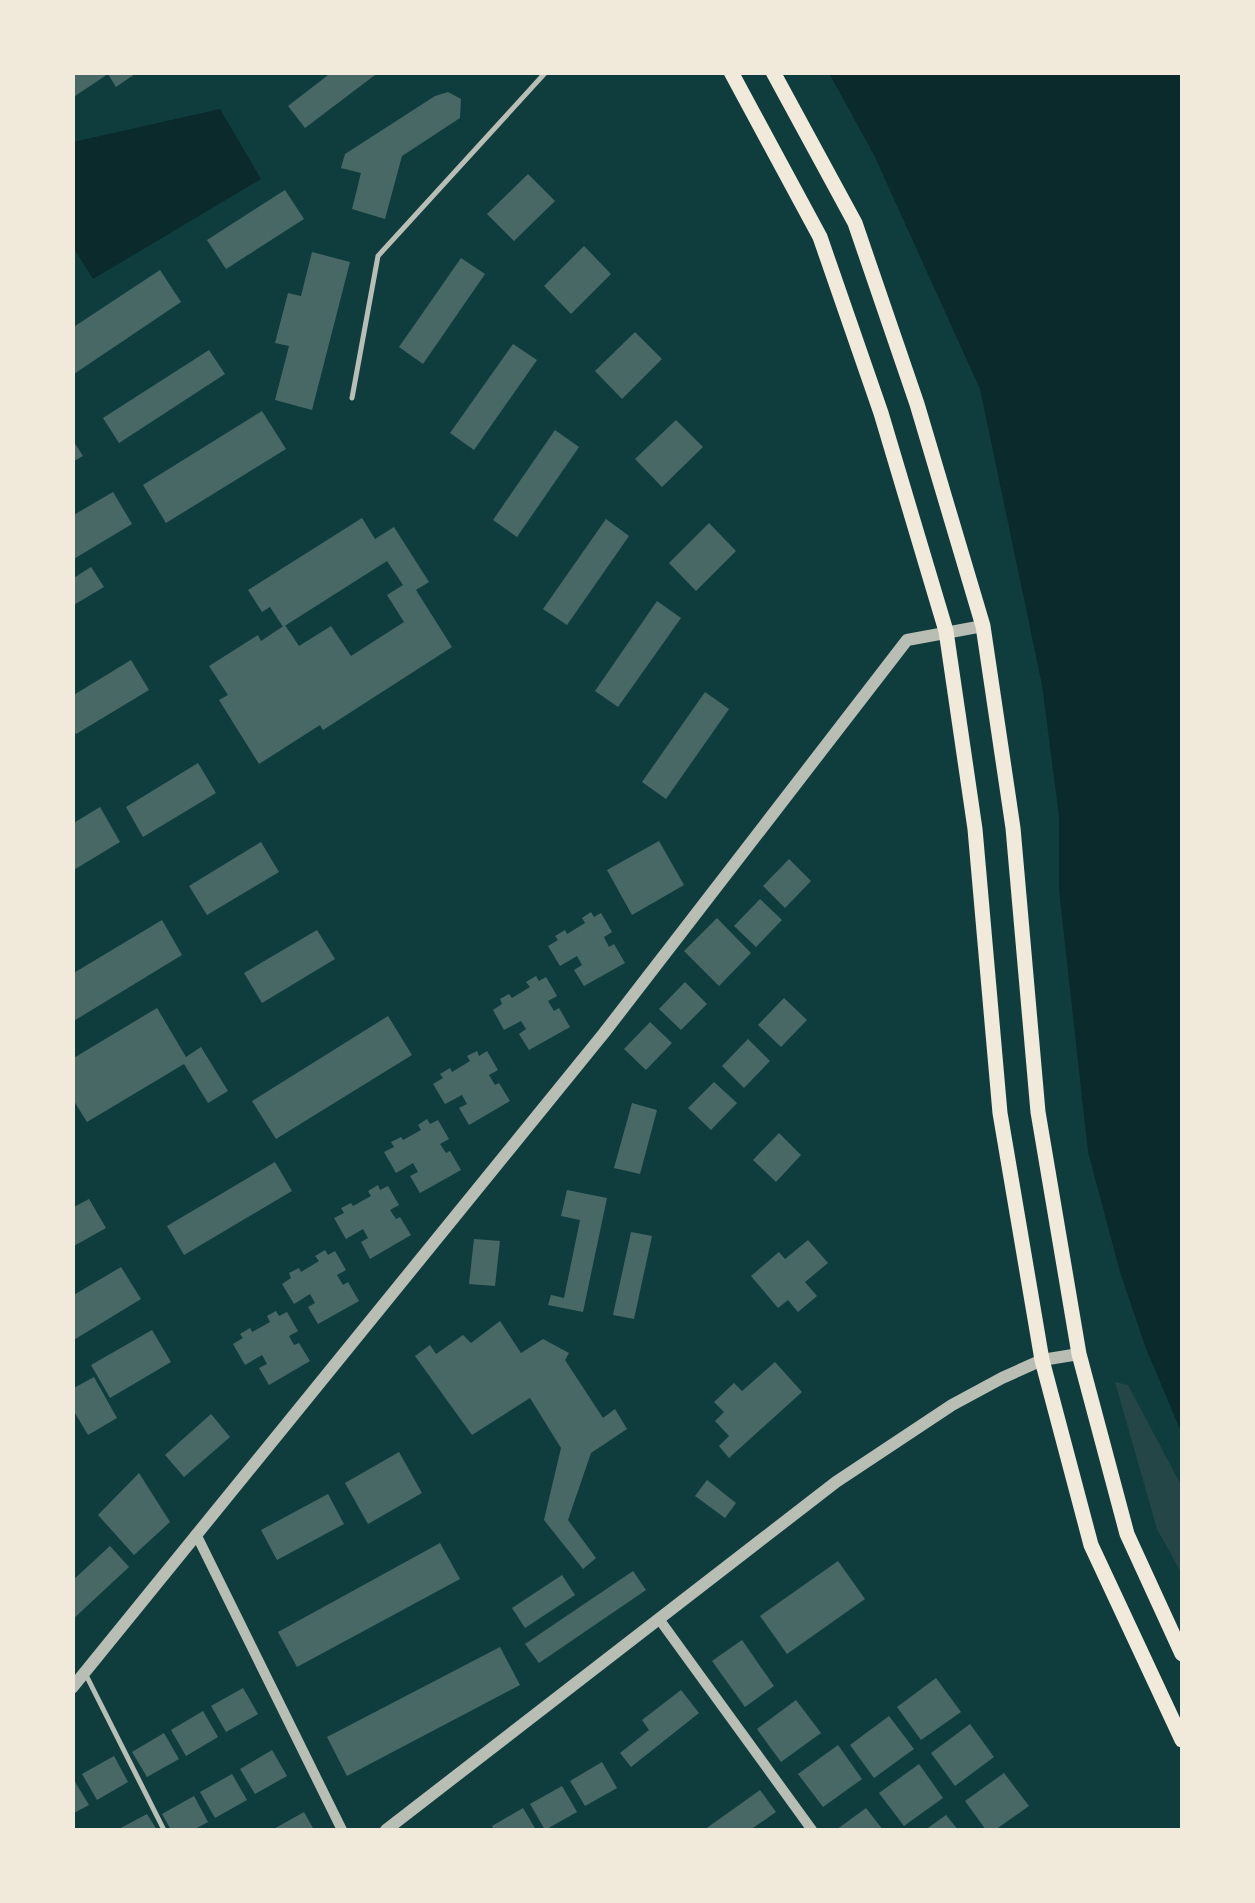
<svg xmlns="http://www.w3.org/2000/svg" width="1255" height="1903" font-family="'Archivo Narrow',sans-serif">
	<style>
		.green { fill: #244646 }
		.water { fill: #0a2a2b }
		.building { fill: #486865 }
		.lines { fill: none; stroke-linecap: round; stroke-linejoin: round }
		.service { stroke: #b8beb3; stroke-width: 5 }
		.minor { stroke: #b8beb3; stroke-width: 10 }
		.tertiary { stroke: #b8beb3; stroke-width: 12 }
		.primary { stroke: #f1e9da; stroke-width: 15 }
	</style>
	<rect width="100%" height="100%" fill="#0f3d3e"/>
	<polygon class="green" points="1115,1382 1128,1385 1182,1487 1182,1574 1157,1529"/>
	<g class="water">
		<polygon points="829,73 1182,73 1182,1434 1145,1346 1120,1272 1088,1152 1059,890 1059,816 1042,685 980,389 874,155"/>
		<polygon points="220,109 261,179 93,279 73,247 73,142"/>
	</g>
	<g class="building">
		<polygon points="72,72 138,72 116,87 108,74 72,98"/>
		<polygon points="332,72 379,72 305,128 288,106"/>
		<polygon points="448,92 461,99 460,118 402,156 385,219 352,209 361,173 341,168 345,154 435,96"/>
		<polygon points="528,174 555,201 514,241 487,214"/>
		<polygon points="285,190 304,219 226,269 207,240"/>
		<polygon points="584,246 611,274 571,314 544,286"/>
		<polygon points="312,252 350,262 312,410 275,400 289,346 275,343 288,293 301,296"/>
		<polygon points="461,258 485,274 423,364 399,347"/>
		<polygon points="160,270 181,302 74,374 72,328"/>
		<polygon points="635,332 662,359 622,399 595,371"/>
		<polygon points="513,344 537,360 474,450 450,433"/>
		<polygon points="209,350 225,374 119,443 103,418"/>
		<polygon points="262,411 286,449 166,523 143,485"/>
		<polygon points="676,420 703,447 662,487 635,459"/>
		<polygon points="555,430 579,447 517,537 493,520"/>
		<polygon points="72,439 83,456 72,462"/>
		<polygon points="113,492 132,524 72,560 72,516"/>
		<polygon points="362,518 375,539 394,527 429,582 416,590 452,647 323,730 320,725 259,764 219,700 228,695 209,666 258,635 261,641 285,625 299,646 331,626 351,656 404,622 387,595 403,585 387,561 283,627 270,607 262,612 248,590"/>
		<polygon points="606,519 629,536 567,625 543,609"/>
		<polygon points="709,523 736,551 696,591 669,563"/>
		<polygon points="91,567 104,587 72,606 72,579"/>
		<polygon points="657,601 681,618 618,707 595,691"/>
		<polygon points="131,660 149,690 76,734 72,728 72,696"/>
		<polygon points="705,692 729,709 666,799 642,782"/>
		<polygon points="198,763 216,793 143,837 126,807"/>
		<polygon points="100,807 120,842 72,871 72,824"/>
		<polygon points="659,841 684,885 632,915 607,870"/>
		<polygon points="261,842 279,872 207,915 189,886"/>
		<polygon points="789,859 811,881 785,908 763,886"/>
		<polygon points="760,899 782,920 756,947 734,926"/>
		<polygon points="591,912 594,917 601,913 612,932 604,937 609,947 614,944 625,963 584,986 574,970 582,965 577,956 560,966 548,946 558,940 555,936 565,930 567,934 585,923 582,918"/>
		<polygon points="717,918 751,953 719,986 684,951"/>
		<polygon points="162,920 182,955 72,1022 72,974"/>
		<polygon points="317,930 335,959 262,1003 244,973"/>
		<polygon points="536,976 539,981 546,977 557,996 548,1001 554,1011 559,1008 570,1027 529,1050 519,1034 526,1029 521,1021 504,1030 493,1010 502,1004 500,999 509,994 512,998 530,987 526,982"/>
		<polygon points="685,982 707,1004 681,1030 659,1009"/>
		<polygon points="784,998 807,1020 781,1047 758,1025"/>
		<polygon points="157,1008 186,1057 201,1047 228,1091 208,1103 184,1064 87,1122 72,1098 72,1059"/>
		<polygon points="388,1016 412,1055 276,1139 252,1101"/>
		<polygon points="650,1022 672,1043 646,1070 624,1049"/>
		<polygon points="748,1039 770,1061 744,1088 722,1066"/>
		<polygon points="477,1051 479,1056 487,1051 498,1070 489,1075 495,1085 499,1083 510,1101 469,1125 459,1108 467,1104 462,1095 445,1104 433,1084 443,1078 440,1074 450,1068 452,1072 470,1061 467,1056"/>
		<polygon points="714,1082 737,1103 711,1130 688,1108"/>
		<polygon points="632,1103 657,1110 640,1174 614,1168"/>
		<polygon points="427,1119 430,1124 438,1120 449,1139 440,1144 446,1153 450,1151 461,1170 420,1193 410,1176 418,1172 413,1163 396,1173 384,1152 394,1147 391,1142 401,1137 403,1140 421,1130 418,1125"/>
		<polygon points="779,1133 801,1155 776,1182 753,1160"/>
		<polygon points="275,1162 292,1191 184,1255 167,1226"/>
		<polygon points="378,1185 380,1190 388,1186 399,1205 390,1210 396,1219 400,1217 411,1235 370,1259 361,1242 368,1238 363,1229 346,1239 334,1218 344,1213 341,1208 351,1203 353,1206 371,1196 368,1191"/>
		<polygon points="567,1190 607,1198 583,1312 548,1305 551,1295 564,1298 580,1220 561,1216"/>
		<polygon points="89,1199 106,1228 72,1247 72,1208"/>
		<polygon points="631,1232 652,1236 634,1319 613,1315"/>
		<polygon points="474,1239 500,1241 495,1286 469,1284"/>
		<polygon points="808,1240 828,1263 805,1282 817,1296 798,1312 788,1300 778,1308 751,1276 779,1252 785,1259"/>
		<polygon points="325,1250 328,1255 335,1251 346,1270 337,1275 343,1285 348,1282 359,1301 318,1324 308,1307 315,1303 310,1294 294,1304 282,1284 291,1278 289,1273 299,1268 301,1272 319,1261 315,1256"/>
		<polygon points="121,1267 141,1299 72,1341 72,1296"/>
		<polygon points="276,1311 279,1316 287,1312 298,1331 289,1336 294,1345 299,1343 310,1361 269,1385 259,1368 267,1364 262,1355 245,1365 233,1344 243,1338 240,1334 250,1328 252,1332 270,1322 267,1316"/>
		<polygon points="500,1321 521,1353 543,1339 569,1353 565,1360 603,1418 615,1409 627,1429 591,1453 568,1520 596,1558 583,1569 544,1520 561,1448 530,1398 472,1435 415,1356 430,1345 436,1354 463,1335 471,1343"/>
		<polygon points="152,1330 171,1362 110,1398 91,1365"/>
		<polygon points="775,1362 802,1392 729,1458 719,1446 729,1436 715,1421 724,1412 714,1402 734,1383 742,1391"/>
		<polygon points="94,1377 117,1418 88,1435 72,1408 72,1389"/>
		<polygon points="211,1414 230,1437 184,1477 165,1455"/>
		<polygon points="399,1452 422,1493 368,1524 345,1483"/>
		<polygon points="139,1473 170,1522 134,1555 98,1515"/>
		<polygon points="707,1480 736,1503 725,1518 695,1496"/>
		<polygon points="328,1494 344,1524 277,1560 261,1530"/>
		<polygon points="440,1543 460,1579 297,1667 278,1632"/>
		<polygon points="110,1546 129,1567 72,1620 72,1581"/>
		<polygon points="838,1561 865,1599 787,1654 760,1616"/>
		<polygon points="633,1571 646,1590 539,1663 525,1644"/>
		<polygon points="562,1575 575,1595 525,1628 512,1608"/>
		<polygon points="742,1640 774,1686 745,1707 712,1661"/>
		<polygon points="500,1647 520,1685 347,1776 327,1737"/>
		<polygon points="936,1678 961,1712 921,1740 897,1707"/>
		<polygon points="243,1688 258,1714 226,1732 211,1706"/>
		<polygon points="681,1690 699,1713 631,1767 620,1753 649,1730 642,1720"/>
		<polygon points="796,1700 821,1733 781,1762 757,1729"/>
		<polygon points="203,1711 218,1737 186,1756 171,1730"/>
		<polygon points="889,1716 914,1749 874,1778 850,1745"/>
		<polygon points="970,1724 994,1757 955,1786 931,1753"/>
		<polygon points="164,1733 179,1759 147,1777 132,1752"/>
		<polygon points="838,1745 862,1779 823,1807 798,1774"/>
		<polygon points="272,1750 287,1776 255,1794 240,1769"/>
		<polygon points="114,1756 128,1782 97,1800 82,1774"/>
		<polygon points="602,1762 617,1788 585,1806 570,1781"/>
		<polygon points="919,1764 943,1798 904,1826 879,1793"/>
		<polygon points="1004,1773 1029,1806 995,1830 986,1830 965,1801"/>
		<polygon points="232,1774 247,1800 215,1818 200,1792"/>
		<polygon points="72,1777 89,1805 72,1814"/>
		<polygon points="562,1786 577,1812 545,1830 530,1804"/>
		<polygon points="760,1790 776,1812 750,1830 704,1830"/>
		<polygon points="194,1796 208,1822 193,1830 171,1830 162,1814"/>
		<polygon points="523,1808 536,1830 494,1830 492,1826"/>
		<polygon points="866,1808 883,1830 836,1830"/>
		<polygon points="304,1812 314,1830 272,1830"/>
		<polygon points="147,1814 157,1830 117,1830"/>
		<polygon points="946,1815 958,1830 925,1830"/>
	</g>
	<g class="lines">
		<g class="service">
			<polyline points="352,398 378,256 546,72"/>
			<polyline points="86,1675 164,1830"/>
		</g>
		<g class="minor">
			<polyline points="196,1534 342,1830"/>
			<polyline points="659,1619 812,1830"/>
		</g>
		<g class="tertiary">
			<polyline points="72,1688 604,1033 907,640 983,626"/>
			<polyline points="386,1830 836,1482 952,1405 1002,1378 1042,1360 1079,1354"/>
		</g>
		<g class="primary">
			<polyline points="731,72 820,237 881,413 946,631 975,829 1000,1113 1042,1360 1091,1545 1182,1740"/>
			<polyline points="773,72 855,223 917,404 983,626 1013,828 1038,1112 1079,1354 1127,1534 1182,1654"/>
		</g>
	</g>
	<rect width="1255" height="1903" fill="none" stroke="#f1e9da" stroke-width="150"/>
</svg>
